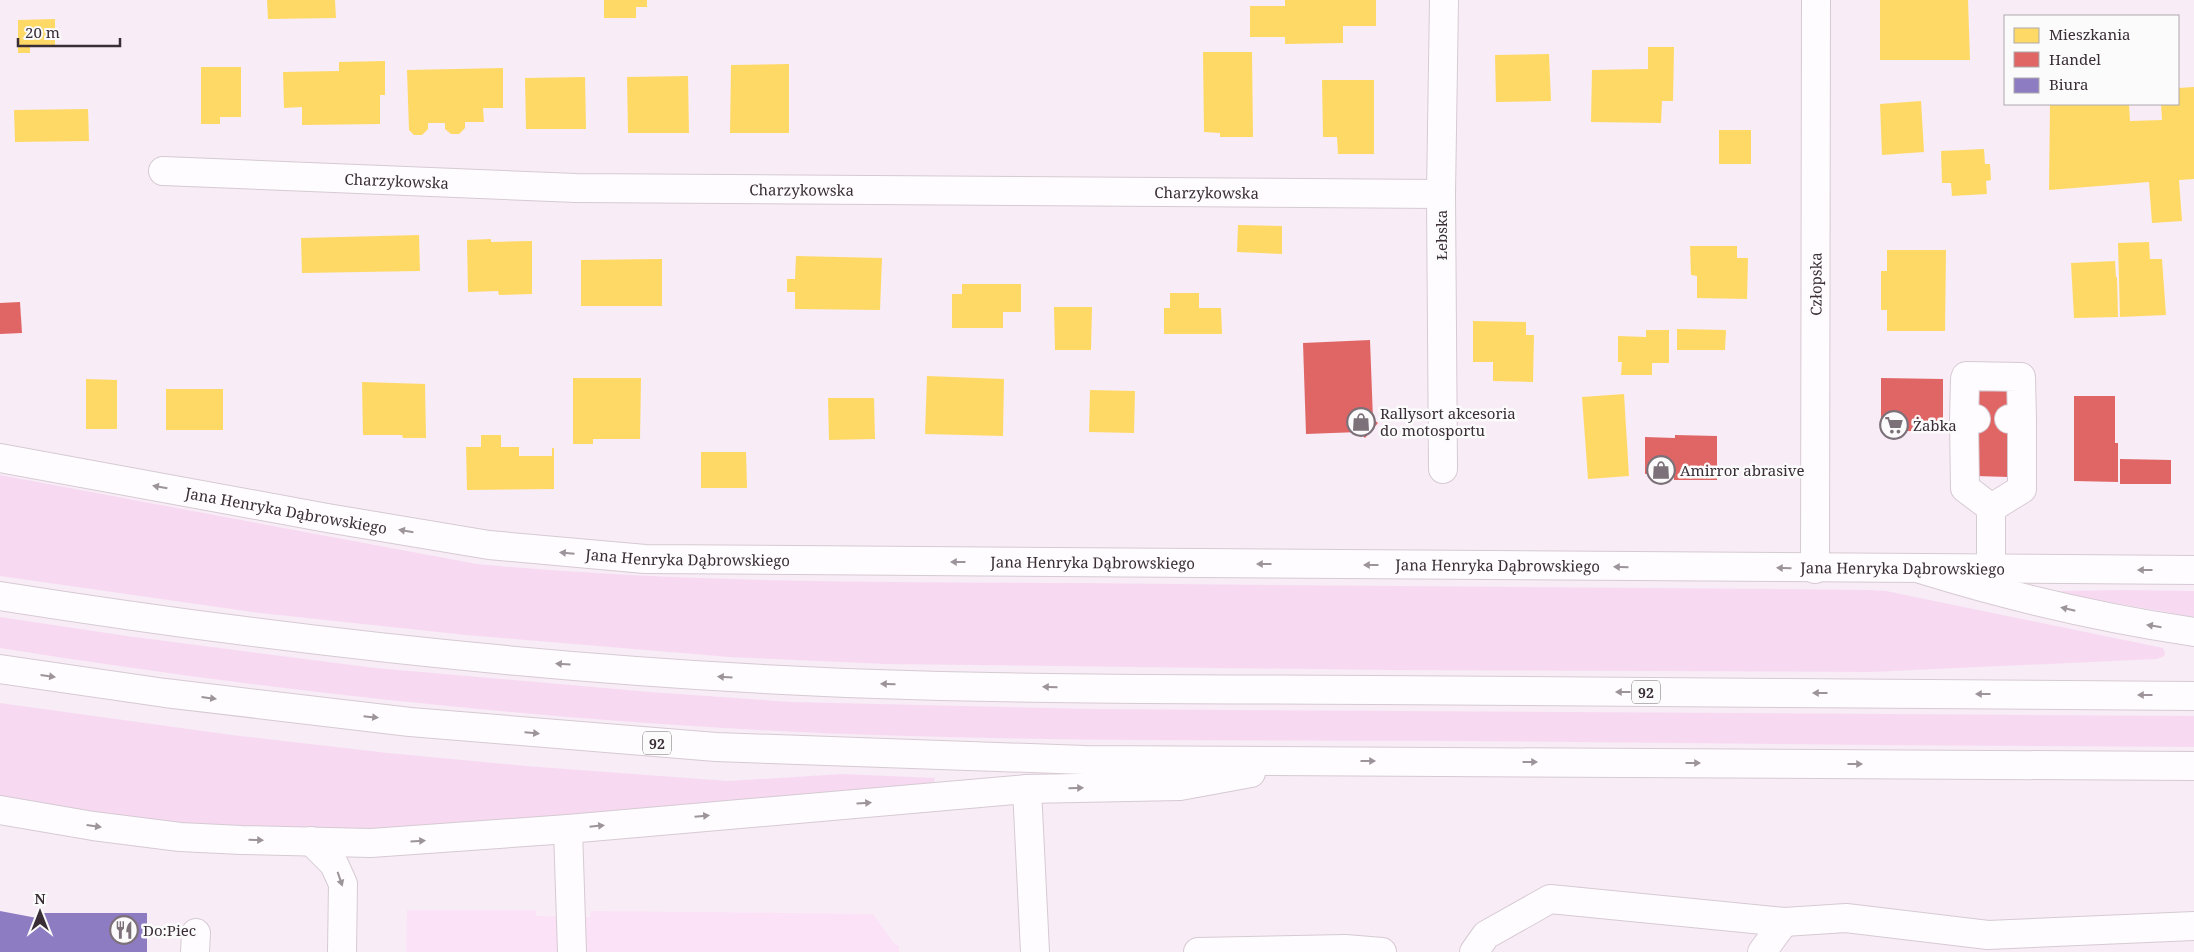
<svg xmlns="http://www.w3.org/2000/svg" width="2194" height="952" font-family="'Noto Serif',serif">
	<style>
		.built { fill: #fbe2f7 }
		.green { fill: #f7daf2 }
		.homes { fill: #ffd966 }
		.shops { fill: #e06666 }
		.offices { fill: #8e7cc3 }
		.lines { fill: none; stroke-linecap: round; stroke-linejoin: round }
		.minor-casing { stroke: #d6cad3; stroke-width: 30 }
		.major-casing { stroke: #d6cad3; stroke-width: 30 }
		.minor { stroke: #fefcfe; stroke-width: 28 }
		.major { stroke: #fefcfe; stroke-width: 28 }
		.oneway { fill: #9c949a }
		.labels { text-anchor: middle; dominant-baseline: central; stroke-width: 5; stroke-linejoin: round; paint-order: stroke }
		.shield { fill: #fbfbfb; stroke: #736b71; stroke-width: 1 }
		.shield-label { font-size: 14px; font-weight: bold; fill: #392d36 }
		.street-label { font-size: 15px; fill: #392d36; stroke: #fbfbfb }
		.poi-label { font-size: 15px; fill: #392d36; stroke: #fbfbfb; text-anchor: start }
	</style>
	<rect width="100%" height="100%" fill="#f8ecf6"/>
	<polygon class="built" points="407,910 536,910 536,916 590,917 591,911 873,914 895,945 899,945 899,952 406,952"/>
	<g class="green">
		<path d="M0,475L477,564C677,583 878,582 1079,583C1342,586 1606,587 1870,590L1886,591L2163,648L2165,653L2164,656L2157,659L1871,672L1387,670L885,664L729,657L466,635L260,613L0,576Z"/>
		<polygon points="2121,590 2194,591 2194,617 2059,593 2062,591"/>
		<path d="M0,617L127,636L375,668L650,692L791,702L1092,709L2194,716V747C1947,746 1700,743 1454,741C1222,740 990,742 758,730C504,716 251,688 0,648Z"/>
		<polygon points="0,703 232,735 388,753 526,766 728,781 842,774 935,778 934,784 438,827 299,831 180,824 109,816 0,797"/>
	</g>
	<g class="homes">
		<polygon points="267,0 335,0 336,18 268,19"/>
		<polygon points="604,0 647,0 647,7 636,7 636,18 604,18"/>
		<polygon points="1285,0 1376,0 1376,26 1343,26 1343,43 1285,44 1285,37 1250,37 1250,6 1285,6"/>
		<polygon points="1880,0 1968,0 1970,60 1880,60"/>
		<polygon points="55,19 55,46 30,47 30,53 18,53 18,20"/>
		<polygon points="1648,47 1674,47 1673,101 1662,101 1661,123 1591,122 1592,70 1648,69"/>
		<polygon points="1203,52 1252,52 1253,137 1220,137 1220,133 1204,132"/>
		<polygon points="1549,54 1551,101 1496,102 1495,55"/>
		<polygon points="385,61 385,95 380,95 380,124 302,125 302,107 284,108 283,72 339,71 339,62"/>
		<polygon points="789,64 789,133 730,133 731,65"/>
		<polygon points="201,67 241,67 241,117 220,117 220,124 201,124"/>
		<polygon points="503,68 503,108 483,108 484,122 465,122 465,128 459,134 451,134 445,129 445,123 428,123 428,129 422,135 414,135 409,130 407,70"/>
		<polygon points="688,76 689,133 628,133 627,77"/>
		<polygon points="585,77 586,129 526,129 525,78"/>
		<polygon points="1322,80 1374,80 1374,154 1338,154 1337,137 1323,137"/>
		<polygon points="2194,87 2194,179 2179,180 2182,221 2152,223 2149,182 2049,190 2050,104 2129,104 2130,121 2162,120 2161,104 2178,104 2178,88"/>
		<polygon points="1921,101 1924,152 1882,155 1880,104"/>
		<polygon points="88,109 89,141 15,142 14,110"/>
		<rect x="1719" y="130" width="32" height="34"/>
		<polygon points="1984,149 1985,164 1990,164 1991,180 1986,181 1987,194 1952,196 1951,183 1942,183 1941,151"/>
		<polygon points="1238,225 1282,226 1282,254 1237,252"/>
		<polygon points="419,235 420,271 302,273 301,238"/>
		<polygon points="491,239 491,242 532,241 532,294 499,295 498,291 468,292 467,240"/>
		<polygon points="2149,242 2150,259 2162,259 2166,315 2120,317 2118,243"/>
		<polygon points="1690,246 1737,246 1737,258 1748,258 1747,299 1697,298 1697,276 1691,275"/>
		<polygon points="1887,250 1946,250 1945,331 1887,331 1887,310 1881,310 1881,271 1887,271"/>
		<polygon points="796,256 882,258 880,310 795,309 795,292 787,292 787,279 795,279"/>
		<polygon points="662,259 662,306 581,306 581,260"/>
		<polygon points="2115,261 2116,277 2117,277 2118,317 2074,318 2071,263"/>
		<polygon points="962,284 1021,284 1021,312 1003,312 1003,328 952,328 952,294 962,294"/>
		<polygon points="1170,293 1199,293 1199,308 1221,308 1222,334 1164,334 1164,308 1170,308"/>
		<polygon points="1054,307 1092,307 1091,350 1055,350"/>
		<polygon points="1473,321 1526,322 1526,335 1534,335 1533,382 1493,381 1493,362 1473,362"/>
		<polygon points="1677,329 1726,330 1725,350 1677,350"/>
		<polygon points="1646,330 1669,330 1669,363 1652,363 1652,375 1621,375 1622,362 1618,362 1618,336 1646,337"/>
		<polygon points="927,376 1004,379 1003,436 925,434"/>
		<polygon points="573,378 641,378 640,439 593,439 593,444 573,444"/>
		<polygon points="86,379 117,380 117,429 86,429"/>
		<polygon points="362,382 425,384 426,438 403,438 402,435 363,435"/>
		<rect x="166" y="389" width="57" height="41"/>
		<polygon points="1090,390 1135,391 1134,433 1089,432"/>
		<polygon points="1624,394 1629,476 1588,479 1582,397"/>
		<polygon points="828,398 874,398 875,439 829,440"/>
		<polygon points="481,435 501,435 501,447 519,447 519,456 552,456 552,448 554,448 554,489 467,490 466,447 481,447"/>
		<polygon points="701,452 746,452 747,488 701,488"/>
	</g>
	<g class="shops">
		<polygon points="20,302 22,333 0,334 0,303"/>
		<polygon points="1370,340 1373,419 1378,423 1365,438 1359,432 1306,434 1303,343"/>
		<polygon points="1881,378 1943,379 1943,431 1881,431"/>
		<polygon points="1977,389 2009,389 2008,477 1976,476"/>
		<polygon points="2074,396 2115,396 2115,443 2118,443 2118,482 2074,481"/>
		<polygon points="1675,435 1717,436 1717,480 1674,480 1674,474 1645,474 1645,437 1675,438"/>
		<polygon points="2120,459 2171,460 2171,484 2120,484"/>
	</g>
	<polygon class="offices" points="0,911 37,918 37,913 147,913 147,952 0,952"/>
	<g class="lines">
		<defs>
			<g id="minor">
				<path id="s1" d="M163,171L576,188L1441,194"/>
				<polyline points="1976,419 1966,418 1964,422 1965,488 1990,507 1991,510 1993,507 2022,489 2022,421 2009,419"/>
				<polyline points="1964,422 1965,379 1966,376 2021,377 2022,421"/>
				<path id="s2" d="M0,458L327,518L489,545L645,559L2194,570"/>
				<polyline points="1443,469 1441,194 1444,0"/>
				<polyline points="1991,510 1991,569"/>
				<path id="s3" d="M1815,569L1816,0"/>
				<polyline points="0,810 93,826 180,837 241,840 371,843 568,829 1027,789 1035,952"/>
				<polyline points="568,829 572,952"/>
				<polyline points="311,841 334,864 343,884 342,952"/>
				<polyline points="195,952 196,933"/>
				<polyline points="1198,952 1345,949 1382,952"/>
				<polyline points="1474,952 1486,935 1550,899 1784,922 1846,918 1988,935 2194,926"/>
				<polyline points="1762,952 1784,922"/>
			</g>
			<g id="major">
				<path d="M1920,569C2010,597 2101,618 2194,632"/>
				<path d="M0,596C273,639 548,670 824,682C1008,690 1192,689 1376,690C1649,692 1921,694 2194,696"/>
				<polyline points="0,669 165,693 410,722 716,747 1085,760 2194,766"/>
				<polyline points="1027,789 1180,786 1251,773"/>
			</g>
		</defs>
		<use href="#minor" class="minor-casing"/>
		<use href="#major" class="major-casing"/>
		<use href="#minor" class="minor"/>
		<use href="#major" class="major"/>
	</g>
	<defs><path id="oneway-solid" d="M-6-.8H1V-3.2L6.5 0L1 3.2V.8H-6Z" transform="scale(1.25)"/></defs>
	<g class="oneway">
		<use href="#oneway-solid" transform="translate(160 487) rotate(-170)"/>
		<use href="#oneway-solid" transform="translate(406 531) rotate(-170)"/>
		<use href="#oneway-solid" transform="translate(567 553) rotate(-175)"/>
		<use href="#oneway-solid" transform="translate(958 562) rotate(-180)"/>
		<use href="#oneway-solid" transform="translate(1264 564) rotate(-180)"/>
		<use href="#oneway-solid" transform="translate(1371 565) rotate(-180)"/>
		<use href="#oneway-solid" transform="translate(1621 567) rotate(-179)"/>
		<use href="#oneway-solid" transform="translate(1784 568) rotate(-179)"/>
		<use href="#oneway-solid" transform="translate(2145 570) rotate(-180)"/>
		<use href="#oneway-solid" transform="translate(2068 609) rotate(-167)"/>
		<use href="#oneway-solid" transform="translate(2154 626) rotate(-171)"/>
		<use href="#oneway-solid" transform="translate(563 664) rotate(-176)"/>
		<use href="#oneway-solid" transform="translate(48 676) rotate(8)"/>
		<use href="#oneway-solid" transform="translate(725 677) rotate(-177)"/>
		<use href="#oneway-solid" transform="translate(888 684) rotate(-179)"/>
		<use href="#oneway-solid" transform="translate(1050 687) rotate(-179)"/>
		<use href="#oneway-solid" transform="translate(1623 692) rotate(-180)"/>
		<use href="#oneway-solid" transform="translate(1820 693) rotate(-180)"/>
		<use href="#oneway-solid" transform="translate(1983 694) rotate(-180)"/>
		<use href="#oneway-solid" transform="translate(2145 695) rotate(-180)"/>
		<use href="#oneway-solid" transform="translate(209 698) rotate(7)"/>
		<use href="#oneway-solid" transform="translate(371 717) rotate(6)"/>
		<use href="#oneway-solid" transform="translate(532 733) rotate(5)"/>
		<use href="#oneway-solid" transform="translate(1368 761)"/>
		<use href="#oneway-solid" transform="translate(1530 762)"/>
		<use href="#oneway-solid" transform="translate(1693 763)"/>
		<use href="#oneway-solid" transform="translate(1855 764)"/>
		<use href="#oneway-solid" transform="translate(1076 788) rotate(-1)"/>
		<use href="#oneway-solid" transform="translate(864 803) rotate(-4)"/>
		<use href="#oneway-solid" transform="translate(702 816) rotate(-5)"/>
		<use href="#oneway-solid" transform="translate(94 826) rotate(8)"/>
		<use href="#oneway-solid" transform="translate(597 826) rotate(-6)"/>
		<use href="#oneway-solid" transform="translate(256 840) rotate(1)"/>
		<use href="#oneway-solid" transform="translate(418 841) rotate(-3)"/>
		<use href="#oneway-solid" transform="translate(340 879) rotate(71)"/>
	</g>
	<defs>
		<symbol id="shop-ring" viewBox="-11 -11 22 22"><circle r="9.5" fill="#fbfbfb" stroke="#7c7079" stroke-width="1.5"/><path d="M-5-2.5h2.3a2.7 3.5 0 0 1 5.4 0H5L5.5 6h-11ZM-1.5-2.5h3a1.5 2.3 0 0 0-3 0Z" fill="#7c7079"/></symbol>
		<symbol id="supermarket-ring" viewBox="-11 -11 22 22"><circle r="9.5" fill="#fbfbfb" stroke="#7c7079" stroke-width="1.5"/><path d="M-6-5.5h2.5l.6 2H6L4.5 2H-2.5L-4.4-4H-6ZM-1.5 3.2a1.3 1.3 0 1 0 .1 0ZM3 3.2a1.3 1.3 0 1 0 .1 0Z" fill="#7c7079"/></symbol>
		<symbol id="restaurant-ring" viewBox="-11 -11 22 22"><circle r="9.5" fill="#fbfbfb" stroke="#7c7079" stroke-width="1.5"/><path d="M-5-6h1v4h1v-4h1v4h1v-4h1v5L-1.5 .5V6h-2V.5L-5-1ZM5-6V6H3V1.5H1.5Q1.5-4 5-6Z" fill="#7c7079"/></symbol>
	</defs>
	<g fill-rule="evenodd">
		<use href="#shop-ring" x="1345" y="406" width="32" height="32"/>
		<use href="#supermarket-ring" x="1878" y="409" width="32" height="32"/>
		<use href="#shop-ring" x="1645" y="454" width="32" height="32"/>
		<use href="#restaurant-ring" x="108" y="914" width="32" height="32"/>
	</g>
	<g class="labels">
		<g class="shield">
			<rect x="1632" y="680.5" width="28" height="23" rx="4"/>
			<rect x="643" y="731.5" width="28" height="23" rx="4"/>
		</g>
		<g class="shield-label">
			<text x="1646" y="692">92</text>
			<text x="657" y="743">92</text>
		</g>
		<g class="street-label">
			<text stroke="none"><textPath href="#s1" startOffset="234">Charzykowska</textPath></text>
			<text stroke="none"><textPath href="#s1" startOffset="639">Charzykowska</textPath></text>
			<text stroke="none"><textPath href="#s1" startOffset="1044">Charzykowska</textPath></text>
			<text transform="translate(1441 235) rotate(-90)">Łebska</text>
			<text stroke="none"><textPath href="#s3" startOffset="285">Człopska</textPath></text>
			<text stroke="none"><textPath href="#s2" startOffset="291">Jana Henryka Dąbrowskiego</textPath></text>
			<text stroke="none"><textPath href="#s2" startOffset="696">Jana Henryka Dąbrowskiego</textPath></text>
			<text stroke="none"><textPath href="#s2" startOffset="1101">Jana Henryka Dąbrowskiego</textPath></text>
			<text stroke="none"><textPath href="#s2" startOffset="1506">Jana Henryka Dąbrowskiego</textPath></text>
			<text stroke="none"><textPath href="#s2" startOffset="1911">Jana Henryka Dąbrowskiego</textPath></text>
		</g>
		<g class="poi-label">
			<text x="1380" y="413">Rallysort akcesoria<tspan x="1380" dy="17">do motosportu</tspan></text>
			<text x="1913" y="425">Żabka</text>
			<text x="1680" y="470">Amirror abrasive</text>
			<text x="143" y="930">Do:Piec</text>
		</g>
	</g>
	<rect x="2004" y="15" width="175" height="90" fill="#fbfbfb" stroke="#ada9ac"/>
	<rect x="2014" y="28" width="25" height="15" fill="#ffd966" stroke="#ada9ac"/>
	<text x="2049" y="40" font-size="15" fill="#392d36">Mieszkania</text>
	<rect x="2014" y="52" width="25" height="15" fill="#e06666" stroke="#ada9ac"/>
	<text x="2049" y="65" font-size="15" fill="#392d36">Handel</text>
	<rect x="2014" y="78" width="25" height="15" fill="#8e7cc3" stroke="#ada9ac"/>
	<text x="2049" y="90" font-size="15" fill="#392d36">Biura</text>
	<g transform="translate(40 912)" stroke="#fbfbfb" stroke-width="4" paint-order="stroke">
	<path d="M0-4L9 19L0 12L-9 19Z" fill="#392d36"/>
	<text y="-8" font-size="14" font-weight="bold" text-anchor="middle" fill="#392d36">N</text>
	</g>
	<path d="M18 38v8h102v-8" fill="none" stroke="#392d36" stroke-width="2.5"/>
	<text x="25" y="38" font-size="15" fill="#392d36" stroke="#fbfbfb" stroke-width="4" paint-order="stroke">20 m</text>
</svg>
